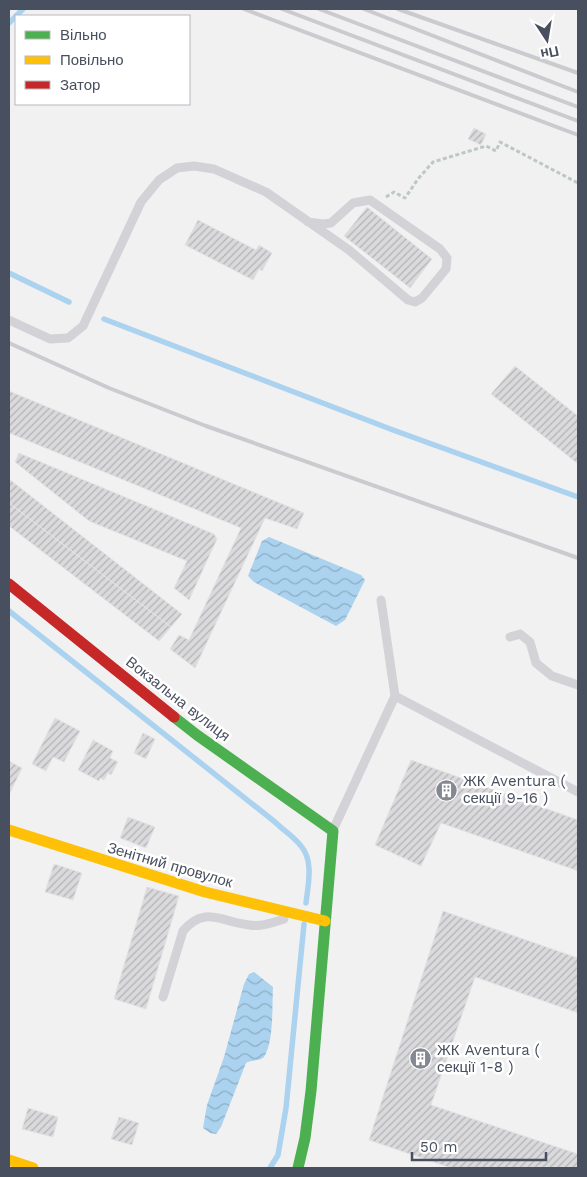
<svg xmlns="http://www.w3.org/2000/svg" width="587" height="1177" font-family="'Work Sans',sans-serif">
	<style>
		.water { fill: url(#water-waves) }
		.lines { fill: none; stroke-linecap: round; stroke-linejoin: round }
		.stream { stroke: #abd2ee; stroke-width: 5.5 }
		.building { fill: url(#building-hatch); stroke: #e3e3e4 }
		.path { stroke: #bcc7c6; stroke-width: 3; stroke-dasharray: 4 2.5; stroke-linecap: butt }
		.lane { stroke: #d3d3d7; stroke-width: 9 }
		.fast { stroke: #4caf50; stroke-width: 11 }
		.slow { stroke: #ffc107; stroke-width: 11 }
		.jam { stroke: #c62828; stroke-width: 11 }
		.rail { stroke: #cacbce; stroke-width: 4 }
		.labels { text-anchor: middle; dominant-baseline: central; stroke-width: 5; stroke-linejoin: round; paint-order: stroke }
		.street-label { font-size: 15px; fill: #484f5e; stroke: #fff }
		.poi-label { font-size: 15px; fill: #484f5e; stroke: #fff; text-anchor: start }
	</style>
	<defs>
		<pattern id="water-waves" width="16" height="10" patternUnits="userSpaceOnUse" patternTransform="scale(1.25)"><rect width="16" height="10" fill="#abd2ee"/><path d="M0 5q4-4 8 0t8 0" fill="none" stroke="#8dadc4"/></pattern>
		<pattern id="building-hatch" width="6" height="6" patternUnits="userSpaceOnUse" patternTransform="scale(1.25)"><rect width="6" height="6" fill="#dadadd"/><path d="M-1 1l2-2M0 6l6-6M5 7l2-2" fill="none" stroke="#b3b3b6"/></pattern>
	</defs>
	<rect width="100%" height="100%" fill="#f2f1f1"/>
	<g class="water">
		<polygon points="269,537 361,575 365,580 345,620 336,626 254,582 248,576 262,541"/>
		<path d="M254,972L273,987C272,1005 274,1042 264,1057C260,1061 251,1060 246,1063L221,1127L216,1134L210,1133L203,1128L207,1105L224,1057L244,984L249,974Z"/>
	</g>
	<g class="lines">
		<g class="stream">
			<polyline points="9,23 23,9"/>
			<polyline points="9,273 69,302"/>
			<polyline points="104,319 393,430 578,497"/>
			<path d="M9,611L275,822C283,830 294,837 301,846C314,861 308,885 306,903"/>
			<polyline points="270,1168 278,1155 286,1108 304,924"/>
		</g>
	</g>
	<g class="building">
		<polygon points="474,128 486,134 481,145 468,139"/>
		<polygon points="367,207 432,259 410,288 344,236"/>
		<polygon points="198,220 256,250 259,245 272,253 262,271 259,269 253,280 185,245"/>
		<polygon points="515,366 578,416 578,464 491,394"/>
		<polygon points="9,391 304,513 297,529 265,518 195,668 170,649 179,635 189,640 241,528 9,433"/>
		<polygon points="19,453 214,534 217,539 189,600 174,588 187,561 89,521 15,462"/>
		<polygon points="9,479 182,614 171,627 9,503"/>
		<polygon points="9,503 171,627 159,641 9,526"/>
		<polygon points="55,718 80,731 64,762 53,757 46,771 32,764"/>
		<polygon points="143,733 155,739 146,759 134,753"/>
		<polygon points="93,740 113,751 110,758 118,762 111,775 108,773 104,780 100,778 99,781 78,770"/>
		<polygon points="411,760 578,820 578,871 441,823 421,866 375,845"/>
		<polygon points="9,761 22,768 9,795"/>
		<polygon points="128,817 155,827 146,848 120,838"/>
		<polygon points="54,864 82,873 73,900 45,892"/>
		<polygon points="147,887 179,896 146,1009 114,999"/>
		<polygon points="443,911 578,958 578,1013 475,977 431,1105 578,1154 578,1168 451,1168 369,1140"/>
		<polygon points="28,1108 58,1117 53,1137 22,1129"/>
		<polygon points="119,1117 139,1123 132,1145 111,1139"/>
	</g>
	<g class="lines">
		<polyline class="path" points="386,197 394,192 405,198 418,179 433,162 486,146 496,151 500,142 578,183"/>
		<g class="lane">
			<polyline points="9,320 50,339 68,338 83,326 141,202 159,180 177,168 194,166 214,169 266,192 349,250 408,300 415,302 422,298 446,269 447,258 440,249 370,200 353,203 331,223 323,224 308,222"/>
			<polyline points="510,637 520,634 530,642 536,663 552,676 578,685"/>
			<polyline points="395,696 578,792"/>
			<polyline points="333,830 395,696 381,600"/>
			<path d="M163,997L183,931C205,905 221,922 249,925C261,927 272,923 284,919"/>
		</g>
		<polyline class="fast" points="174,717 197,735 333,831 311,1091 305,1138 298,1168"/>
		<g class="slow">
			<polyline points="9,830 205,892 325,921"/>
			<polyline points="9,1160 33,1168"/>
		</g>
		<polyline class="jam" points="9,584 174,717"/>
		<g class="rail">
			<polyline points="244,9 578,135"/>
			<polyline points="282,9 578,121"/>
			<polyline points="319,9 578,107"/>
			<polyline points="364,9 578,92"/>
			<polyline points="398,9 578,73"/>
			<polyline points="9,343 109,388 206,426 578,558"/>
		</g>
	</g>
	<defs>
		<symbol id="building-disc" viewBox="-11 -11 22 22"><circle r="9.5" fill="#848891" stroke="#fff"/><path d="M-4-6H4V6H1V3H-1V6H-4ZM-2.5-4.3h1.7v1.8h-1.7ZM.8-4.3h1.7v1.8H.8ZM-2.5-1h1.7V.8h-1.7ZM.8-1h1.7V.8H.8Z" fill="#fff"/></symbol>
	</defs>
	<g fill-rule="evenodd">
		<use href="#building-disc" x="434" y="778" width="25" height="25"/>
		<use href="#building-disc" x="408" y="1046" width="25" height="25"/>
	</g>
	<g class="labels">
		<g class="street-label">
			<text transform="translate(178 699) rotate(38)">Вокзальна вулиця</text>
			<text transform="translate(170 865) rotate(16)">Зенітний провулок</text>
		</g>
		<g class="poi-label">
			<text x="463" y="781">ЖК Aventura (<tspan x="463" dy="17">секції 9-16 )</tspan></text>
			<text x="437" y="1050">ЖК Aventura (<tspan x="437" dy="17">секції 1-8 )</tspan></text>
		</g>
	</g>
	<rect width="587" height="1177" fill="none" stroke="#484f5e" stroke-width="20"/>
	<rect x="15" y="15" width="175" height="90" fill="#ffffff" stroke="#b6b9bf"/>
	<rect x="25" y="31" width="25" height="8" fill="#4caf50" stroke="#b6b9bf"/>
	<text x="60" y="40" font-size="15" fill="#484f5e">Вільно</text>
	<rect x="25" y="56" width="25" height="8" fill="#ffc107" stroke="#b6b9bf"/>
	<text x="60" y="65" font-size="15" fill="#484f5e">Повільно</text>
	<rect x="25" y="81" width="25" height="8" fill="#c62828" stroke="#b6b9bf"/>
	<text x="60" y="90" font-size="15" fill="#484f5e">Затор</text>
	<g transform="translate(547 40) rotate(168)" stroke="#ffffff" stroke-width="4" paint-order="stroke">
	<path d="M0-4L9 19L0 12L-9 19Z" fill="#484f5e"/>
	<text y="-8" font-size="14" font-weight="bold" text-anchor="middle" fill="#484f5e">Пн</text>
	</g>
	<path d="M412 1152v8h134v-8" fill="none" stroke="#484f5e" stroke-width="2.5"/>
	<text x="420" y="1152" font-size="15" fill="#484f5e" stroke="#ffffff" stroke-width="4" paint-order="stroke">50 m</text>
</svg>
